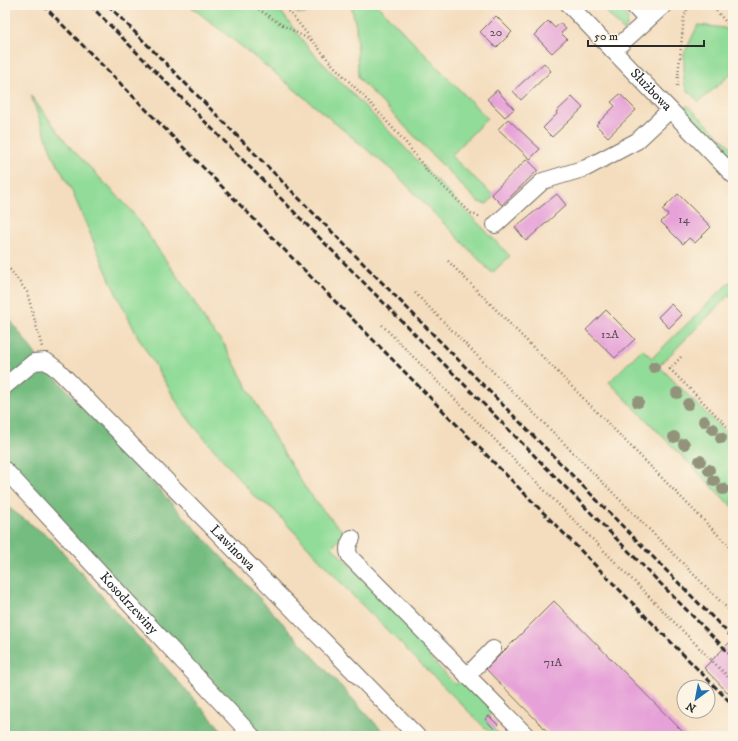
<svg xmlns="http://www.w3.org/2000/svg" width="738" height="741" font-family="'IM FELL DW Pica',serif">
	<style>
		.green { fill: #91dc98; stroke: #5e8462 }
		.forest { fill: #74bc80; stroke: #507456 }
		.building { fill: #e6a2d8 }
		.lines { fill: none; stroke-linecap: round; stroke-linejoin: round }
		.minor-casing { stroke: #71695e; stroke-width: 18 }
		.path { stroke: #71695e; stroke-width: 2.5; stroke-dasharray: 1 3; stroke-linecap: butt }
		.minor { stroke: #fff; stroke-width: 16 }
		.rail { stroke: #2b2b2b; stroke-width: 3; stroke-dasharray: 6 3; stroke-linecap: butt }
		.tree { fill: #93937c }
		.labels { text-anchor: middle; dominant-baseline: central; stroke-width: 4; stroke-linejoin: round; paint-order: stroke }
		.number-label { font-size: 12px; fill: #5a4956 }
		.street-label { font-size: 14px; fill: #2b2b2b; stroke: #fcf5e5 }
	</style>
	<rect width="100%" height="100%" fill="#fcf5e5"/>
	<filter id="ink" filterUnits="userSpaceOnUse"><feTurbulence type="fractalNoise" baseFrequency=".025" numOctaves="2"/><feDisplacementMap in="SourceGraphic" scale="8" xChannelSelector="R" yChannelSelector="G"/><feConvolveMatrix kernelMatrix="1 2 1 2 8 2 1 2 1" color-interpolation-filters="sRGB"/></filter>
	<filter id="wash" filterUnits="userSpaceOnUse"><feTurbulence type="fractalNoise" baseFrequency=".012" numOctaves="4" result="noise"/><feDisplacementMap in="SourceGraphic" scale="16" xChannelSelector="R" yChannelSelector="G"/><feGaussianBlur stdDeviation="0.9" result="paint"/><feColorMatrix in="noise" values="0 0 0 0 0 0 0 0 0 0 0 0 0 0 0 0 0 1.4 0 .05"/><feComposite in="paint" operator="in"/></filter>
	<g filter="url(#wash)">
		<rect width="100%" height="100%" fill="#f4ddbe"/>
		<g class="green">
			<polygon points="189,5 276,5 309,49 510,256 492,273 394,172 270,69"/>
			<polygon points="292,5 308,5 305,14 297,13"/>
			<polygon points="351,5 377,5 487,118 451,156 494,196 487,204 478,202 362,82 358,76 356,26"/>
			<polygon points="600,5 618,5 628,18 627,27 624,31"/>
			<polygon points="698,25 725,28 733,37 733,72 699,102 687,90 684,82 684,54"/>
			<polygon points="31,96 71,148 130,209 190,295 209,327 224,344 273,435 304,486 321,508 345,534 332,547 435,652 429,657 456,685 461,679 494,711 485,720 501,736 493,736 355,598 273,509 254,496 193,425 181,409 137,335 114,289 71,189 53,156"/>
			<polygon points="687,105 733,149 733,162 683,110"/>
			<polygon points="731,281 733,283 733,298 729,295 659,366 733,440 733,508 609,382 642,349 652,358"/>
		</g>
		<g class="forest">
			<polygon points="5,313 42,363 387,736 252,736 5,470"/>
			<polygon points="5,505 51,539 227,736 5,736"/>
		</g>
		<g id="blocks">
			<g class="building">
				<polygon points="496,16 512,32 496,48 480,32"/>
				<polygon points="548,21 555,28 560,23 566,29 561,33 567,39 552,53 534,35"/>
				<polygon points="544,63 551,71 521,100 513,91"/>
				<polygon points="497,90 514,109 505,117 487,99"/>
				<polygon points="620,94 636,110 608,137 596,125 615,106 611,102"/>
				<polygon points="572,97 583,108 552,137 543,128 557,114 556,112"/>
				<polygon points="508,119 540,149 530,159 498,129"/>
				<polygon points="527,159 538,170 502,205 491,194"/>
				<polygon points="557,194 566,205 526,241 515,227"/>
				<polygon points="678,194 711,227 695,243 689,238 683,244 661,222 668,215 662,210"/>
				<polygon points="671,304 682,315 669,328 658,317"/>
				<polygon points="606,310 635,339 615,358 586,330"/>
				<polygon points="554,601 687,736 552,736 486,669"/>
				<polygon points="733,639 733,698 704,668"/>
				<polygon points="489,716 498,725 494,729 485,719"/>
			</g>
		</g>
	</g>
	<g filter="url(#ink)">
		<use href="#blocks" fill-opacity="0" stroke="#71695e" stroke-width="1"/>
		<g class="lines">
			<defs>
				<g id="minor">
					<path id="s1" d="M569,5L733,175"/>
					<polyline points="633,5 647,20"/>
					<polyline points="613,51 664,5"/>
					<polyline points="495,225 543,181 586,168 637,141 670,110"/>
					<path id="s2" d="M5,386L34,362L46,361L58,370L417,736"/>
					<path id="s3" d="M5,470L252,736"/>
					<path d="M352,538C348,545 346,551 351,558L527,736"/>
					<polyline points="467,676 493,649"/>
				</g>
			</defs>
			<use href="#minor" class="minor-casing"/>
			<g class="path">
				<polyline points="252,5 279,23 312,41"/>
				<polyline points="284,5 329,61 371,104 407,144 428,172 471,213 481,218"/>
				<polyline points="711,5 733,30"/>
				<polyline points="677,86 684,17 689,5"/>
				<polyline points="448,261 733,550"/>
				<polyline points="5,263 27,292 42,347"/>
				<polyline points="415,293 733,614"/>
				<polyline points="382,325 733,682"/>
				<polyline points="681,357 670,369 733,432"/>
			</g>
			<use href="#minor" class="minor"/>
			<g class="rail">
				<polyline points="43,5 733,705"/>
				<polyline points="90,5 733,657"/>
				<polyline points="108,5 733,638"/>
			</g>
		</g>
		<g class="tree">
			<circle cx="654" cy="367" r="6"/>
			<circle cx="677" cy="393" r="6"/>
			<circle cx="638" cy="402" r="6"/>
			<circle cx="688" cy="404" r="6"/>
			<circle cx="704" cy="421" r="6"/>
			<circle cx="713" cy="429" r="6"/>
			<circle cx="674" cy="437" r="6"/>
			<circle cx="721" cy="438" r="6"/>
			<circle cx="684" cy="444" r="6"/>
			<circle cx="700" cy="461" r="6"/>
			<circle cx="709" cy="470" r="6"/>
			<circle cx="714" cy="481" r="6"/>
			<circle cx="723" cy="489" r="6"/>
		</g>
	</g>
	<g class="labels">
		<g class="number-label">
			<text x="496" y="32">20</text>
			<text x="684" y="219">14</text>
			<text x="610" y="334">12A</text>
			<text x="553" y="662">71A</text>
		</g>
		<g class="street-label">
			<text stroke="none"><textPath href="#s1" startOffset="118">Służbowa</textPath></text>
			<text stroke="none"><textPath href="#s2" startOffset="314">Lawinowa</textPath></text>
			<text stroke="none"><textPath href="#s3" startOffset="182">Kosodrzewiny</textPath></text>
		</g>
	</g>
	<rect width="738" height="741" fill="none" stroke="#fcf5e5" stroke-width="20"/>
	<g transform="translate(696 699) rotate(212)"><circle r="19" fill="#fcf5e5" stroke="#a8a49b"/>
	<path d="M0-3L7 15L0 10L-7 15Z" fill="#1f6fb2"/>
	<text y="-6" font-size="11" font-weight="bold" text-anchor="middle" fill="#2b2b2b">N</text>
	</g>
	<path d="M588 40v6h116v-6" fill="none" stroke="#2b2b2b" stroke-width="2"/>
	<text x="594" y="40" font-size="12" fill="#2b2b2b" stroke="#fcf5e5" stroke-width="3" paint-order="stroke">50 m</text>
</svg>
